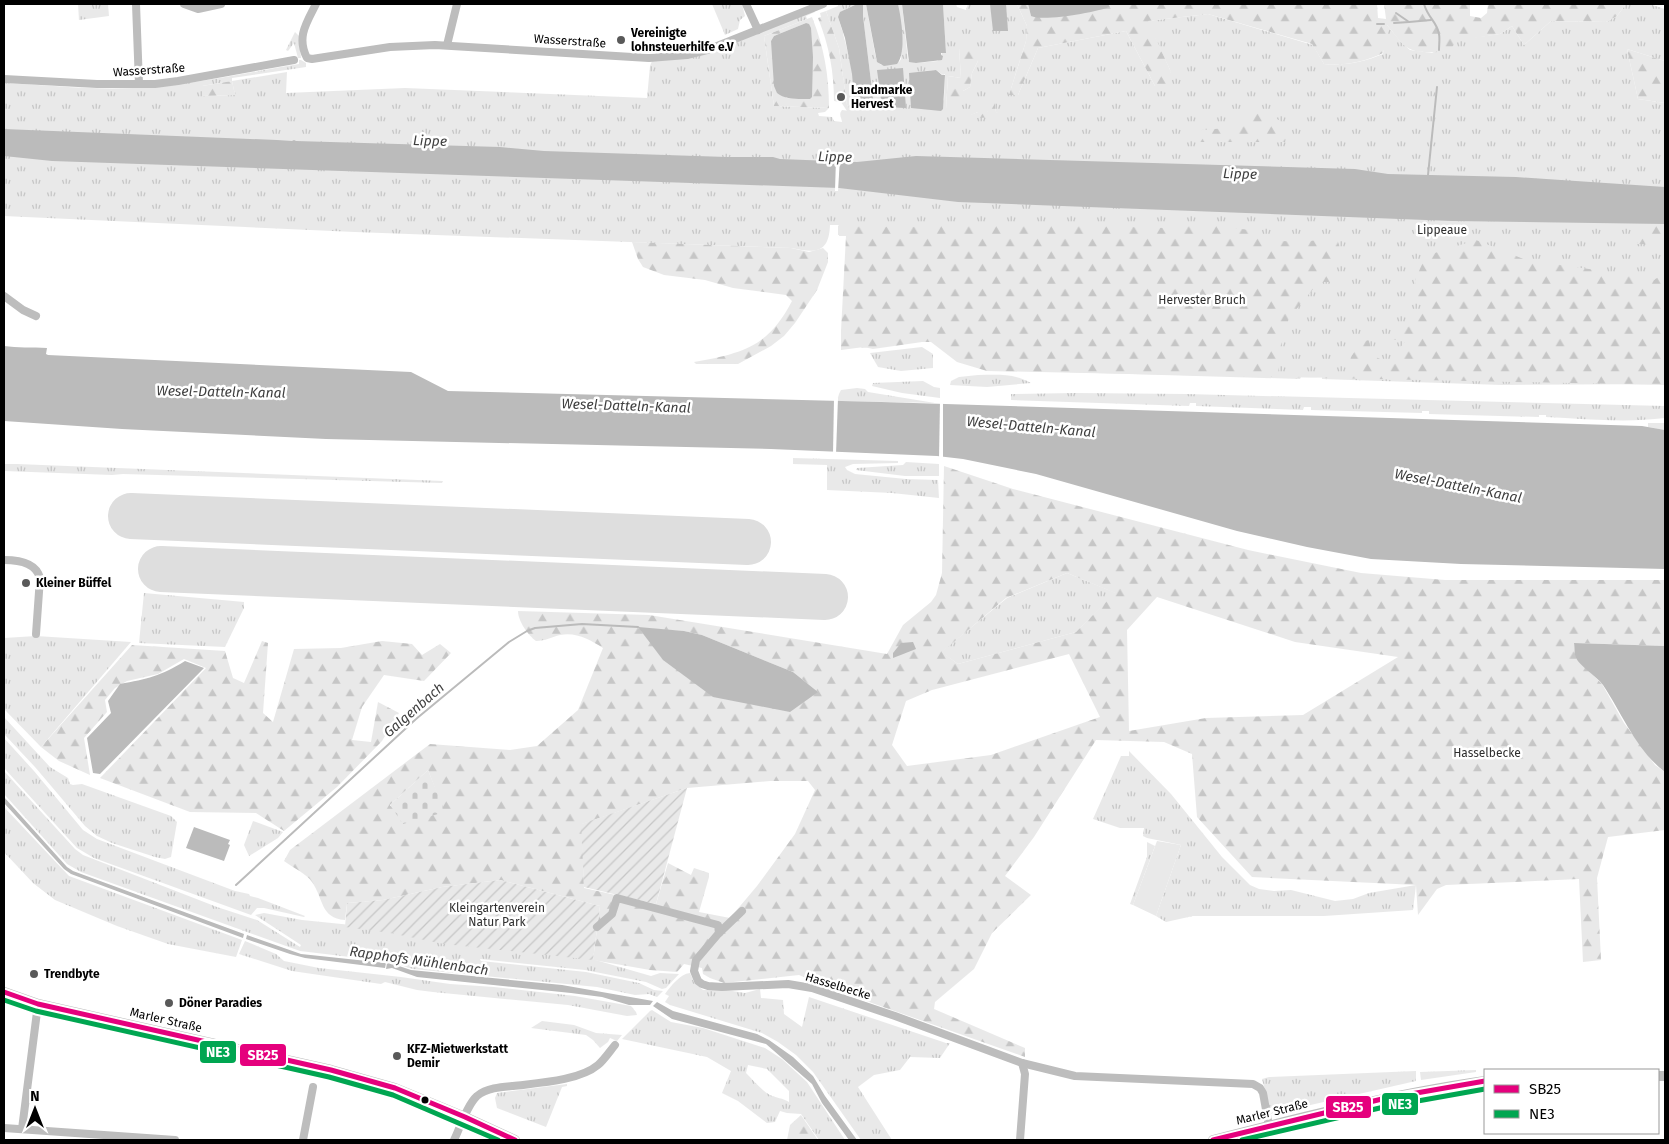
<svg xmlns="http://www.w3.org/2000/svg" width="1669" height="1144" font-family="'Fira Sans',sans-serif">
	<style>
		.grass { fill: url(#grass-tufts); fill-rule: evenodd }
		.forest { fill: url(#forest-firs); fill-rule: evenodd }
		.cemetery { fill: url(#cemetery-stones) }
		.garden { fill: url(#garden-furrows) }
		.pitch { fill: #e9e9e9 }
		.water { fill: #bbb }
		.pier { fill: #fff }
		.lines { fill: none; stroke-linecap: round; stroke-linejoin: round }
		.stream { stroke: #bbb; stroke-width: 2 }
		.runway { stroke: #dedede; stroke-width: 46 }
		.minor { stroke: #bdbdbd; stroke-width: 8 }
		.major { stroke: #bdbdbd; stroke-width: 10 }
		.bus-1-casing { stroke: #fff; stroke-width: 9 }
		.bus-2-casing { stroke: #fff; stroke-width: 9 }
		.bus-1 { stroke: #e5007d; stroke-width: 5 }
		.bus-2 { stroke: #00a651; stroke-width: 5 }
		.poi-dot { fill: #595959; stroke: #fff; stroke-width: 2 }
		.bus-dot { fill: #000; stroke: #fff; stroke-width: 2 }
		.labels { text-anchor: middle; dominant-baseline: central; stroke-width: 5; stroke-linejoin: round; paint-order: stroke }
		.poi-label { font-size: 12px; font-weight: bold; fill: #000; stroke: #fff; text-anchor: start }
		.street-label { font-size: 12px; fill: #000; stroke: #fff }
		.park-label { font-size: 12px; fill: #2e2e2e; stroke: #fff }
		.water-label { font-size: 14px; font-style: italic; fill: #3f3f3f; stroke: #fff }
		.line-badge { stroke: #fff; stroke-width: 2 }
		.badge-label { font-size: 14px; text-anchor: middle; font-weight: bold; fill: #fff }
	</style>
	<defs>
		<pattern id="grass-tufts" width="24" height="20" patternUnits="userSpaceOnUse" patternTransform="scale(1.25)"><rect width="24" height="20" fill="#e9e9e9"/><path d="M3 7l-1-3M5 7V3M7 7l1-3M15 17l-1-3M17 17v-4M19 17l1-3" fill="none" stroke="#c6c6c6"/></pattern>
		<pattern id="forest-firs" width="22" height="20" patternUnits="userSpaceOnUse" patternTransform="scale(1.25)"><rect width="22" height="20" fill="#e9e9e9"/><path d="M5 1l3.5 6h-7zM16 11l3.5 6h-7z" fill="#c6c6c6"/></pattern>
		<pattern id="cemetery-stones" width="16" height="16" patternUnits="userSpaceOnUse" patternTransform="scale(1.25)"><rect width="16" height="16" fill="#e9e9e9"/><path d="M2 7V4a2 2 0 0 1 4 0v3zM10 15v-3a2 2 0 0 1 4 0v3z" fill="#c6c6c6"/></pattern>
		<pattern id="garden-furrows" width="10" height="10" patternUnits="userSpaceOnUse" patternTransform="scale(1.25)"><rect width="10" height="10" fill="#e9e9e9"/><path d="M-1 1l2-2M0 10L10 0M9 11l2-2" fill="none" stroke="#c6c6c6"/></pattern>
	</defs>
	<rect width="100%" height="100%" fill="#fff"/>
	<g class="grass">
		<polygon points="78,4 108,4 109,16 79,20"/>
		<polygon points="712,4 742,4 745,16 740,20 738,29 725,35"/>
		<path d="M838,4H857L846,9L838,17C844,35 848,53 852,71C854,82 851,93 856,102L871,103L873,98L863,16V4H866L876,59L881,65L899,62L901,59L902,37L898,4H902L908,60L916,63L938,61L942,53H946L943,4H956L957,7L966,10L968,4H1017L1027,26L1026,41L1009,95H1018L1038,48L1126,31L1155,86L1171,72L1147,21L1208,14L1313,45L1324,64C1344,66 1364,62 1383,54L1387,25L1401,42L1410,50L1432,53L1456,40L1500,34L1512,26L1524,45L1551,21L1606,22L1617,16L1626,4H1649L1665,9V61L1627,49L1638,99L1665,103V384L1502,385L1322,379V377H1301L1300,379L1028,371L935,340L862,348L855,343L847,236H839L840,227L838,225H830C829,254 815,253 791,248L355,232L4,216V83C47,85 90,90 133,88C189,86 244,73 299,64V60H301L306,63V67L232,78V81L287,72L286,93L405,88L647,98L650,66L652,61L666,60L814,10L815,12L806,16L807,19L764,36L774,106L829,108L825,112L818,113L819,116L832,117L834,121L842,122C842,118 838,115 842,110L850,111L847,105L839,48L826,11L838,6ZM959,48L978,61L972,73L970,87L963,91L946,109L948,76L961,78ZM936,70L943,75L945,74L944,101L925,71ZM232,81L235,95L202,96V86ZM995,103L996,112L1005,117L971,115L978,112H987Z"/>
		<polygon points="295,32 299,36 301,58 298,58 294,43 288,51 286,50"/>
		<polygon points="922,347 933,354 933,368 901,371 878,367 870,353"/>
		<path d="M978,375C997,375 1014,373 1031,383L987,387L950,385L951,381L959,377Z"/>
		<polygon points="923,381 934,387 940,388 940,398 902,393 872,386 873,383"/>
		<polygon points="857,388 865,389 868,392 935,403 837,401 839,394 841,390"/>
		<path d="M1075,393L1186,394L1665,406V418C1626,423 1586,419 1546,417V415H1539V417L1429,414V411H1422V413L1311,410V407H1304L1303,410L1196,406V403H1190L1189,406L1011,400V394Z"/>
		<polygon points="1648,423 1665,423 1665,430 1648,427"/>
		<polygon points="793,458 898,461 898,463 853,464 845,467 847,470 855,474 906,479 938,480 939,498 892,493 827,490 827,465 793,464"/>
		<polygon points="906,462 939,464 939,476 905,476 856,470 857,468 903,465"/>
		<polygon points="4,464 17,464 443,481 442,483 123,474 112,475 4,471"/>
		<polygon points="1067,573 1116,593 1076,632 958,664 941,652 1007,598"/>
		<polygon points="144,593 244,602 244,608 225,647 139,643"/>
		<polygon points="36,636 131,642 41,747 4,709 4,638"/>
		<polygon points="4,717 50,767 68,778 70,784 73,785 82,784 171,816 177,822 171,857 165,859 155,857 112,843 97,836 85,826 35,767 4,734"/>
		<polygon points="4,738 34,771 83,830 97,839 235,891 249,894 250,896 258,898 305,916 304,917 264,908 257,908 251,915 94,858 77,848 4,768"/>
		<polygon points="1129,751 1171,794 1222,857 1250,885 1259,889 1274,891 1291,890 1335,901 1353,899 1369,893 1416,885 1413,910 1324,916 1193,916 1166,922 1156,916 1181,845 1147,838 1143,836 1144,828 1120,828 1093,819 1121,756 1129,756"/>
		<path d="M4,771L75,849L83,855L217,907L257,920L300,947L301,945L255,915L264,913L302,920L391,929L592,959L651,976L660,973L679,974L666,988L662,989L646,982L585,970L480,959L481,961L586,972L639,983L654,990L663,991L657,997L649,994L635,995L597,987L413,969L400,965L402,957C390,953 377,950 367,959L300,951L81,872L67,864L4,794Z"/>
		<polygon points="4,807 69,876 242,940 236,957 168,944 117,926 55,900 33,883 4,852"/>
		<polygon points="253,821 283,832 278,838 249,856 244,845"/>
		<polygon points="1147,842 1155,846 1133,905 1130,904 1147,857"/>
		<polygon points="245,941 276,954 284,961 319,968 401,977 450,984 494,987 575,996 631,1006 636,1012 637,1015 627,1016 568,1005 433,992 417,990 385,982 381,984 292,971 239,954"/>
		<path d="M690,973L694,982L703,990H726L745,993L760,989L761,998L783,1000L784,1014L802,1027L809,997L946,1043H950L940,1058L910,1057L900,1070L874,1075L858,1087L892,1140H861L813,1072L796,1055L778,1042L762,1033L670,1005L665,1002L669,996L665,994C671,986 680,974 690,973Z"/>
		<path d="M652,1010L671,1022L703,1028L765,1048L782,1059L807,1082L845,1140H819L801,1114L787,1113L780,1111L775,1122L767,1123L738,1101L722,1093L731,1071L707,1057L622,1039L650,1011ZM748,1065L767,1069L789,1091V1102C783,1098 776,1098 770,1095C761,1090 753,1080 746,1073Z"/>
		<polygon points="542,1021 574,1025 596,1033 622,1035 617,1041 610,1038 608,1042 600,1048 593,1040 586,1035 531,1028"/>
		<polygon points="1476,1070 1476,1072 1421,1080 1420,1072"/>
		<polygon points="1416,1071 1416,1081 1271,1114 1262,1079 1269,1077"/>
		<polygon points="567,1084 567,1086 562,1087 546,1127 497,1108 495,1098 497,1093"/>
	</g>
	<g class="forest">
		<path d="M1017,4H1028L1031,16L1110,7L1108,4H1377L1378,18L1386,19L1384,4H1470V16L1481,18L1487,13L1488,4H1626L1617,16L1606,22L1551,21L1524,45L1512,26L1500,34L1456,41L1450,51C1439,52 1419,54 1410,49C1401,45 1394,33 1387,25V39L1383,53C1364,62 1345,66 1324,64L1312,44L1208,14L1148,21L1171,72L1166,84L1155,86L1126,31L1038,48L1018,95H1009L1026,41L1027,26Z"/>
		<path d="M826,11L839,48L847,105L851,112L847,111L841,102L834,101C834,72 829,45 818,18L821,17L820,13Z"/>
		<path d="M812,17C824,47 829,75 829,108L774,106L764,36ZM806,23L810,99L786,98L771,41L774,36Z"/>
		<polygon points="966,43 974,47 978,61 972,73 970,87 963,91 965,98 957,98 957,112 946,109 948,76 961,78 959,48"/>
		<polygon points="1627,49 1665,61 1665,103 1638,99"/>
		<polygon points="232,81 235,95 202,96 202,86"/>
		<polygon points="990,103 995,103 996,112 1005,114 1006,117 973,118 970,115 978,112 987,112"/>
		<polygon points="1261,112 1290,125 1285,142 1199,142 1202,130 1240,127 1246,117"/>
		<polygon points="1202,224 1250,230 1281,241 1304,242 1323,239 1328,247 1337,240 1340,249 1330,271 1342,275 1338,282 1319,282 1289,318 1280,349 1278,376 1346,378 1351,357 1361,342 1369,340 1372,355 1388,363 1407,339 1381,341 1413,324 1427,304 1418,299 1415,281 1425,256 1476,240 1526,260 1596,270 1654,280 1665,273 1665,385 987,371 957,362 931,342 922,342 873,349 864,347 841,350 841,331 846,236 838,235 838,226 912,227 940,225 1057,225 1166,228"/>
		<polygon points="1641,224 1665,224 1665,245 1637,244"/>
		<path d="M632,242L791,248L809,252L823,248L828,253V262L817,290L795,323L784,336L771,346L738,364H696L694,362C743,353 768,347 792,301L786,295L733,288L705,280L664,275L643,267L638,259Z"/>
		<path d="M944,466L1013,489L1248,550L1361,573L1445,580H1665V646L1575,643L1576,658L1602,684L1624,723L1655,765L1665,772V830L1608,837L1597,878L1601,960L1583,962L1579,879L1446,885L1437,889L1418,915L1416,885L1252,877L1197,817L1192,754L1164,742L1096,740L1034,837L1005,876L1031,895L992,933L974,969L935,1002L934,1009L1025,1048V1057L835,990L799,975L724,983L710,978L703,974L702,968L684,964L677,972L650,970L593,960L600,906L500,880L442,887L383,900L347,903L345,920C320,918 324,899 312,882C307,874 292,867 284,861L290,850L430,744L510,750L537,746L578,710L603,648C590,640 577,632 560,635C552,637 545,641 536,641C528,635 518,621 518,611L649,615L887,654L903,625L931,602L936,595L942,573ZM1067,573L1115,593L1076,632L958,664L942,652L1006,598ZM1157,597L1295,642L1398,657L1303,715L1206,718L1129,731L1127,630ZM638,628L684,631L702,635L793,672L818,692ZM1069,654L1100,717L991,755L907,766L892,745L906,701L932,690ZM428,770L444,812L390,806V805ZM770,781H808L815,790L795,834L757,886L730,918L699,912L709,877V873L694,868L691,875L668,863L656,904L584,888L582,824L687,788Z"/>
		<polygon points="262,641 268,643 263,713 273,722 294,649 341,648 382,641 412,644 422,655 440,644 451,653 424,681 384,675 362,707 352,740 371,742 378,702 399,713 382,741 337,787 284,831 256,813 190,812 100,778 206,668 184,659 158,674 127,681 115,688 105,700 107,712 84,738 90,775 59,761 41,747 132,645 225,651 233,678 244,683"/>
		<polygon points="801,1115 818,1140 787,1140 790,1125"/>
	</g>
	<polygon class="cemetery" points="428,770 445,812 403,824 390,805"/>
	<g class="garden">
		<polygon points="687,788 656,904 584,887 581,824"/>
		<polygon points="500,880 600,906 593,960 444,944 390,933 345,927 347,903 383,900 442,887"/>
	</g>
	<polygon class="pitch" points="1157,841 1181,845 1156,916 1133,905"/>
	<g class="water">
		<polygon points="857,4 863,4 863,16 873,98 872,103 856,102 854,100 852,74 845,38 838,17 840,12"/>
		<path d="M866,4H898C901,18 907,52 897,64L884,66L877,62Z"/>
		<polygon points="902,4 943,4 946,53 941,53 941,55 943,56 942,60 916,63 909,62"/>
		<polygon points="990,4 1006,4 1008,31 993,31"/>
		<path d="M1028,4H1108L1110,7C1096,12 1043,22 1031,16Z"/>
		<path d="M806,23L809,24L811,28L813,57L812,97L810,99C799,99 785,100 777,93L774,86L771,41L774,36Z"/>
		<polygon points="903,68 906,108 882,107 877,70"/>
		<polygon points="936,70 942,75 945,75 943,109 941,111 911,108 909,73"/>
		<polygon points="4,129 277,140 292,141 294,140 296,141 500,147 544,151 727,157 773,157 780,159 857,162 916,156 1355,169 1388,174 1516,177 1665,187 1665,224 1452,221 958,202 839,188 52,161 4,156"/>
		<path d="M4,346C17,348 32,347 47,348L46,354L48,355L411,372L448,391L881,402L1642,426L1665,430V569L1461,564L1371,559L1307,547L1237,531L1036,474L963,459L937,456L771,449L326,439L122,429L4,421Z"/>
		<polygon points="638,627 684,631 702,635 793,672 818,692 790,712 713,697 663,660"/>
		<polygon points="913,642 916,649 893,658 893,653 901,643"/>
		<path d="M1574,643L1665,646V772C1636,750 1623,715 1603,685C1597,677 1580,666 1576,658C1574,654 1575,647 1574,643Z"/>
		<path d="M185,661L204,668L100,774L93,773L87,738L111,713L108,701L120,684C147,679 161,676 185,661Z"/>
		<polygon points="4,797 67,867 73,871 244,934 243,938 71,874 64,869 4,803"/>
		<polygon points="194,827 230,840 228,844 230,845 224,861 186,848"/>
		<polygon points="247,935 301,954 386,963 385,968 305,958 290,954 246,939"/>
		<polygon points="387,963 393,964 411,970 562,985 653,1001 650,1005 629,1005 602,997 571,993 417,977 392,968 386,969"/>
		<polygon points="657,1002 673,1011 757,1034 769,1040 793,1057 813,1076 825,1096 857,1140 849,1140 822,1103 812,1084 766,1044 672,1019 653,1006"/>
	</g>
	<g class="pier">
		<polygon points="836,158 840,158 838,191 835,191"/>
		<polygon points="834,398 838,398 836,454 833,454"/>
		<polygon points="940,401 943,401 943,459 939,459"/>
	</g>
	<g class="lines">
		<g class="stream">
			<path d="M1424,4C1428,18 1437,22 1439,34C1440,39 1439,45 1439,50"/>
			<polyline points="1396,13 1409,22 1431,20"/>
			<polyline points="1394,23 1409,22"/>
			<polyline points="1377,24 1384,24"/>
			<polyline points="1428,175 1437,87"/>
			<polyline points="236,885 416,719 509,642 527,631 535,628 582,624 638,627"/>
		</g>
		<g class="runway">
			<polyline points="131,516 748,542"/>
			<polyline points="161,569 825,597"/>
		</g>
		<g class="minor">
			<polyline points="136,4 139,84"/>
			<polyline points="184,4 198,9 221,4"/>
			<path d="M316,4C307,22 296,37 307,58L312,59L390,47L435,45L649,58L687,55L707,50L823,4"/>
			<polyline points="746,4 758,30"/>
			<polyline points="447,45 457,4"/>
			<polyline points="4,79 97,84 155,84 178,81 294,60"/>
			<polyline points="4,296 23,310 36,316"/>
			<path d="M4,560C18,560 36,562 40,578L36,634"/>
			<polyline points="742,911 719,933 696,960 694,971 698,981 702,984 708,986 722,987 788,984 812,988 895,1016 1022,1063 1075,1076 1253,1084 1260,1088 1263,1093 1269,1126"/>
			<polyline points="597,927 612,914 617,898 718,925 719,933"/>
			<polyline points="4,1128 175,1140"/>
			<polyline points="22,1129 38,1004"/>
			<polyline points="303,1140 313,1087"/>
			<path d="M454,1140C460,1128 467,1105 477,1096C487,1088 501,1087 513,1086C537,1083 579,1081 598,1065C604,1060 610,1051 615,1045"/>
			<polyline points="1020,1140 1025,1074 1022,1063"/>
		</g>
		<g class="major">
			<polyline points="4,992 38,1004 331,1070 395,1088 465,1117 515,1140"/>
			<polyline points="1658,1076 1665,1076"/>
			<path d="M1213,1140C1303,1117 1393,1094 1485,1081"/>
		</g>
		<defs>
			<g id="bus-1">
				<polyline points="4,992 38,1004 331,1070 395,1088 465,1117 515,1140"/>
				<polyline points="1213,1140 1382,1099 1485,1081"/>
			</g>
			<g id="bus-2">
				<polyline points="4,1000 36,1011 329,1077 393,1095 498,1140"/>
				<polyline points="1242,1140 1384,1107 1485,1089"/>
			</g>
		</defs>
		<use href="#bus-1" class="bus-1-casing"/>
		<use href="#bus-2" class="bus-2-casing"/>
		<use href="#bus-1" class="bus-1"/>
		<use href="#bus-2" class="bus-2"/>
	</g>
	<g class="poi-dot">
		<circle cx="621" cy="40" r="5"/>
		<circle cx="841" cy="97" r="5"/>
		<circle cx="26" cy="583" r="5"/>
		<circle cx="34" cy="974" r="5"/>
		<circle cx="169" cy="1003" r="5"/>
		<circle cx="397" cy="1056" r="5"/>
	</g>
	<circle class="bus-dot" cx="425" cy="1100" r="4.5"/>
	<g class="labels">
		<g class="poi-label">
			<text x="631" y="33">Vereinigte<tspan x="631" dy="14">lohnsteuerhilfe e.V</tspan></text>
			<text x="851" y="90">Landmarke<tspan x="851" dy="14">Hervest</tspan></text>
			<text x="36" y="583">Kleiner Büffel</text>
			<text x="44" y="974">Trendbyte</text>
			<text x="179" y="1003">Döner Paradies</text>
			<text x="407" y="1049">KFZ-Mietwerkstatt<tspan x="407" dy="14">Demir</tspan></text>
		</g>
		<g class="street-label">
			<text transform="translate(570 41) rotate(4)">Wasserstraße</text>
			<text transform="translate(149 70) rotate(-4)">Wasserstraße</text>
			<text transform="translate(838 986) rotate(17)">Hasselbecke</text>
			<text transform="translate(166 1020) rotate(13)">Marler Straße</text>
			<text transform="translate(1272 1112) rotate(-14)">Marler Straße</text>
		</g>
		<g class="park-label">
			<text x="1442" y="230">Lippeaue</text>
			<text x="1202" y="300">Hervester Bruch</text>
			<text x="1487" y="753">Hasselbecke</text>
			<text x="497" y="908">Kleingartenverein<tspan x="497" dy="14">Natur Park</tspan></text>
		</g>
		<g class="water-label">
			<text transform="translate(430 141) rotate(2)">Lippe</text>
			<text transform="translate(835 157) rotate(2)">Lippe</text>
			<text transform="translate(1240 174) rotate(2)">Lippe</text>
			<text transform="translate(221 392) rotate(1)">Wesel-Datteln-Kanal</text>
			<text transform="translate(626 406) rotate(2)">Wesel-Datteln-Kanal</text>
			<text transform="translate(1031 427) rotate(5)">Wesel-Datteln-Kanal</text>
			<text transform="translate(1458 486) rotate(11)">Wesel-Datteln-Kanal</text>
			<text transform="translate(414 710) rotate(-41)">Galgenbach</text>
			<text transform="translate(419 961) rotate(8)">Rapphofs Mühlenbach</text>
		</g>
	</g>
	<g class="line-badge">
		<rect x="199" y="1040" width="38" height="24" rx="5" fill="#00a651"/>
		<rect x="239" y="1043" width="48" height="24" rx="5" fill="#e5007d"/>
		<rect x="1381" y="1092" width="38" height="24" rx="5" fill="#00a651"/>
		<rect x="1325" y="1095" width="47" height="24" rx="5" fill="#e5007d"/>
	</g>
	<g class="badge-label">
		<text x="218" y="1057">NE3</text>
		<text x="263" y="1060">SB25</text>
		<text x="1400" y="1109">NE3</text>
		<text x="1348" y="1112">SB25</text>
	</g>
	<rect width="1669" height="1144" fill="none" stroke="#000000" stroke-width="10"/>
	<rect x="1484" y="1069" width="175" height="65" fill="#ffffff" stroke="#999999"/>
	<rect x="1494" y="1085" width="25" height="8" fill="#e5007d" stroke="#999999"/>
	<text x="1529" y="1094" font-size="15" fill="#000000">SB25</text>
	<rect x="1494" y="1110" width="25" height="8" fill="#00a651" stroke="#999999"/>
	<text x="1529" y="1119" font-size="15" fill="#000000">NE3</text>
	<g transform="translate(35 1109)" stroke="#ffffff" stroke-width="4" paint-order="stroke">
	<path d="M0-4L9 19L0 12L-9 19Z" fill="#000000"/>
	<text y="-8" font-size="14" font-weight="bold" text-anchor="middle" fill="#000000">N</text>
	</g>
</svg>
